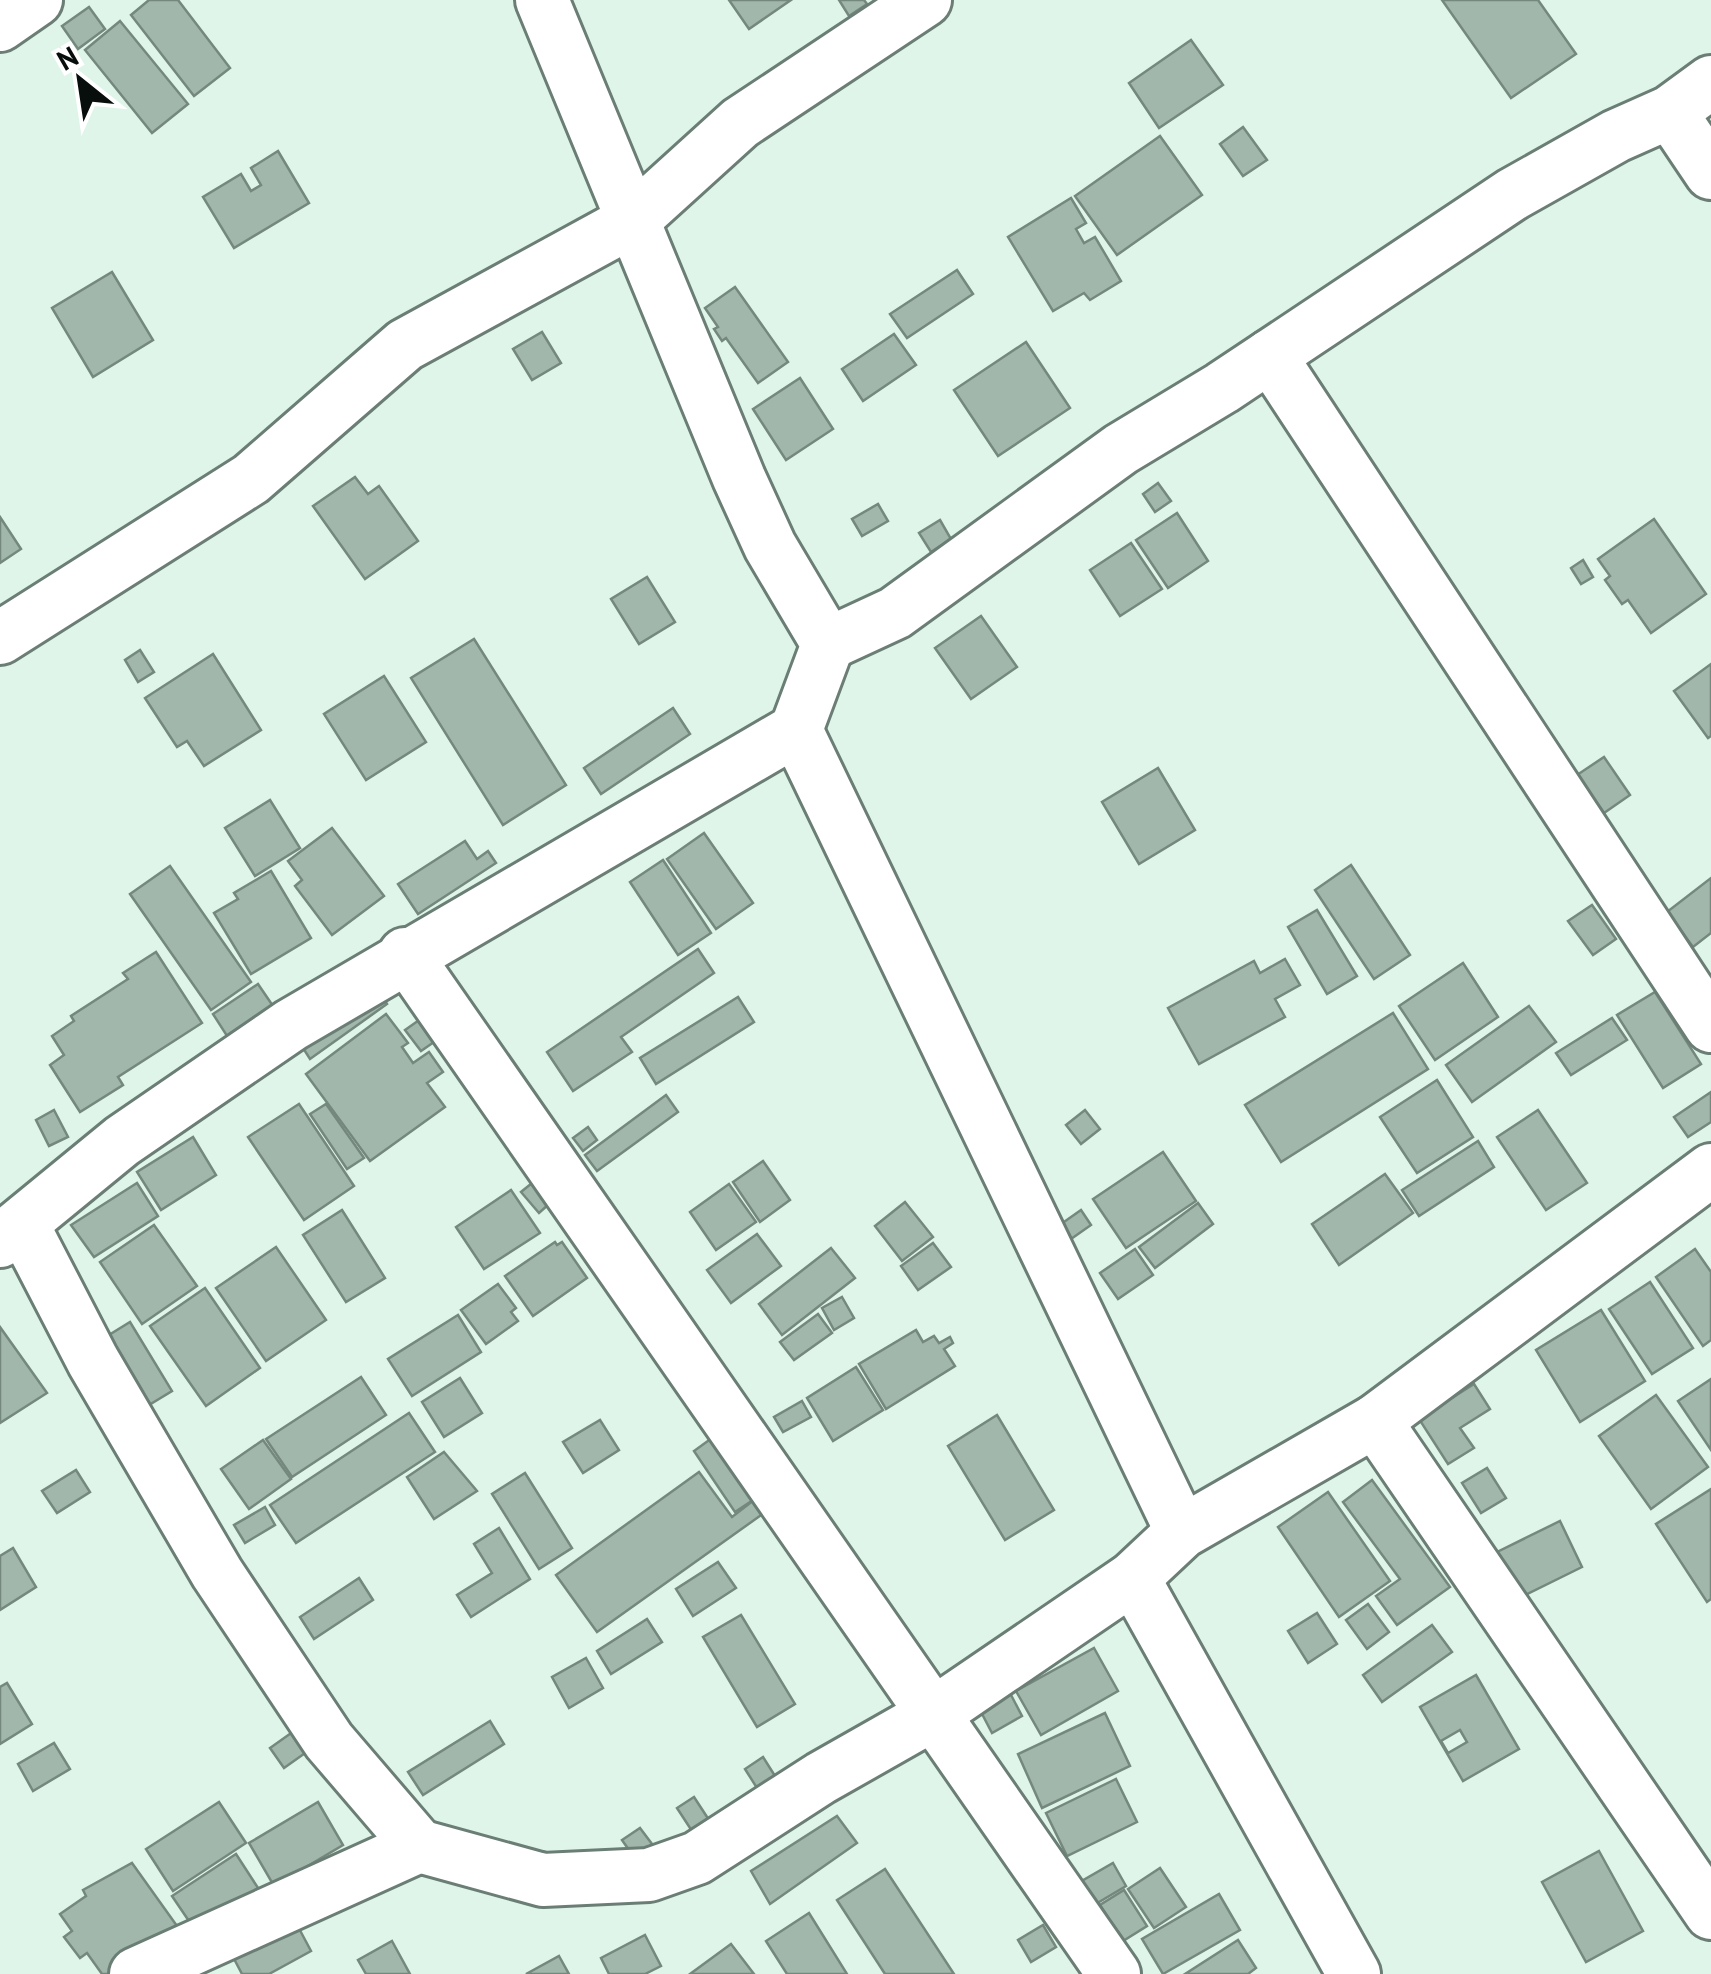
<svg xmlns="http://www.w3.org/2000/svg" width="1711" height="1974" font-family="'PT Sans',sans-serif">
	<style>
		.building { fill: #a2b7ac; stroke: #75887e; stroke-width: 2.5; fill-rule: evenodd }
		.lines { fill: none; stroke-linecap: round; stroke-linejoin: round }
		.minor-casing { stroke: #6b7e75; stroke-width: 58 }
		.minor { stroke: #fff; stroke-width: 52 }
	</style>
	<rect width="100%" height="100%" fill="#e0f5ea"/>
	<g class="building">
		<polygon points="149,0 178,0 230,68 194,96 131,15"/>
		<polygon points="729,0 791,0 749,29"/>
		<polygon points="839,0 864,0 867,4 849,16"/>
		<polygon points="1442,0 1538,0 1576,54 1511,98"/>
		<polygon points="89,7 105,29 78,49 62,26"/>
		<polygon points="120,21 188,104 152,133 85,50"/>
		<polygon points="1191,40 1223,85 1159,128 1129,83"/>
		<polygon points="1243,127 1267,160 1243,176 1220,144"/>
		<polygon points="1160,136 1202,195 1117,255 1075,196"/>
		<polygon points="278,151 309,203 234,248 203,197 241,174 251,191 261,185 251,168"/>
		<polygon points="1071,198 1086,223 1076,229 1084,243 1095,237 1121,281 1090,300 1084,293 1053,311 1008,237"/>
		<polygon points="957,270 973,294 907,338 890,314"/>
		<polygon points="112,272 153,340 93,377 52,308"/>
		<polygon points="735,287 788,362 758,383 726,338 722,341 714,329 718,327 705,308"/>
		<polygon points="542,332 561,363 532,380 513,349"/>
		<polygon points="894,334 916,365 863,401 842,369"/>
		<polygon points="1026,342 1070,408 998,456 954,390"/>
		<polygon points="800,378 833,429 786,460 753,409"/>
		<polygon points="355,477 368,494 379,486 418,541 365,579 313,506"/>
		<polygon points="1158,483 1171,501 1155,512 1143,494"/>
		<polygon points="878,504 888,521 862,536 852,519"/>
		<polygon points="1177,513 1208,561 1168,588 1136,540"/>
		<polygon points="0,517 21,549 0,563"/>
		<polygon points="1654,519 1706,594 1651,633 1628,600 1622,604 1605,580 1610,576 1598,559"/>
		<polygon points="940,520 951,539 931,552 919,533"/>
		<polygon points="1131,543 1162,589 1120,616 1090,570"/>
		<polygon points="1583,560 1593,577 1581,584 1571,568"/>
		<polygon points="647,577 675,622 639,644 611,599"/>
		<polygon points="981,616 1017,667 971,699 935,648"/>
		<polygon points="474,639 566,785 503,825 411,678"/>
		<polygon points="140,650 154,672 138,682 125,660"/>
		<polygon points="213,654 261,730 204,766 187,741 177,747 145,698"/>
		<polygon points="1711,664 1711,736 1708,738 1674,691"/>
		<polygon points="384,676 426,742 366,780 324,714"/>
		<polygon points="673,708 690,734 601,794 584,768"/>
		<polygon points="1604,757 1630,795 1604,813 1577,775"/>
		<polygon points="1158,768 1195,830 1139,864 1102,802"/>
		<polygon points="270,800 300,848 255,876 225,828"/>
		<polygon points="332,828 384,896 332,935 295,886 302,880 288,861"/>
		<polygon points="704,833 753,903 716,929 667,859"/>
		<polygon points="465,841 477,859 488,851 496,863 418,914 398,884"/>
		<polygon points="663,860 711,933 678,955 630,882"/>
		<polygon points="1351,865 1410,955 1374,979 1315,890"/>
		<polygon points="170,866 251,982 211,1010 130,894"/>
		<polygon points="271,871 311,938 251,974 214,913 238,899 234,893"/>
		<polygon points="1711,878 1711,933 1693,947 1667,912"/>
		<polygon points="1592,905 1616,939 1593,955 1568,921"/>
		<polygon points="1317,910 1357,976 1327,994 1288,927"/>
		<polygon points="698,949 714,973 621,1037 632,1052 573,1091 547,1052"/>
		<polygon points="156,952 202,1023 118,1077 123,1085 80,1112 50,1065 64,1055 52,1036 74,1021 71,1016 128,979 123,973"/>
		<polygon points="1285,959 1300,985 1275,999 1285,1017 1199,1064 1168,1008 1254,961 1260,973"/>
		<polygon points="1463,963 1498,1017 1435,1060 1399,1006"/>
		<polygon points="258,984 275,1009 229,1039 213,1014"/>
		<polygon points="1655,992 1701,1064 1663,1088 1617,1015"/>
		<polygon points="380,993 387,1004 310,1059 303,1048"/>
		<polygon points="738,997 754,1022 656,1084 640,1058"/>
		<polygon points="1529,1006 1556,1042 1472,1102 1446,1065"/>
		<polygon points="432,1011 447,1033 421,1051 405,1030"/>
		<polygon points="1393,1013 1428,1069 1281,1162 1245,1105"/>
		<polygon points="386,1014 408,1043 402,1047 413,1063 429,1052 443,1072 427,1083 445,1107 370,1161 306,1074"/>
		<polygon points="1612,1018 1627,1040 1571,1075 1556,1053"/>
		<polygon points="1437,1080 1473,1137 1417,1173 1380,1117"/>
		<polygon points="1711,1092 1711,1122 1688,1137 1674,1117"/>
		<polygon points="666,1095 678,1112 597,1171 585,1155"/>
		<polygon points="299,1104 354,1186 304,1220 248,1137"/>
		<polygon points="326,1104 364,1158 347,1169 310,1114"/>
		<polygon points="54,1110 68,1137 49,1146 36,1120"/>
		<polygon points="1085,1110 1100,1129 1081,1144 1066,1125"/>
		<polygon points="1538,1110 1587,1183 1546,1210 1497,1137"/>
		<polygon points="588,1127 597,1140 583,1151 573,1138"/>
		<polygon points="193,1137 216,1175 161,1210 137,1172"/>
		<polygon points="1478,1141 1494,1167 1419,1216 1402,1190"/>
		<polygon points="1163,1152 1196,1201 1126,1248 1093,1199"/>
		<polygon points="763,1161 790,1200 760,1222 733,1182"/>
		<polygon points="1385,1174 1413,1213 1339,1265 1312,1224"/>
		<polygon points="137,1183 158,1216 94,1257 71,1225"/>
		<polygon points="532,1183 549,1204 539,1213 521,1192"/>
		<polygon points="729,1184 756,1222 716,1250 690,1212"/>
		<polygon points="511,1190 540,1233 484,1269 456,1227"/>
		<polygon points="905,1202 933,1237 902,1261 875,1226"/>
		<polygon points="1198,1203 1213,1224 1155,1268 1139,1247"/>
		<polygon points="342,1210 385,1278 346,1302 303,1235"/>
		<polygon points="1081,1210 1091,1225 1071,1239 1061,1224"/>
		<polygon points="154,1225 197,1286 142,1324 100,1262"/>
		<polygon points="757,1234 781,1266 731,1303 707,1270"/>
		<polygon points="555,1242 557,1245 562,1242 587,1278 533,1316 505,1276"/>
		<polygon points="933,1243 951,1267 918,1290 901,1266"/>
		<polygon points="276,1247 326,1320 266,1361 216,1288"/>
		<polygon points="831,1248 855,1278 782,1335 759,1304"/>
		<polygon points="1135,1249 1153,1275 1118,1299 1100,1273"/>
		<polygon points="1695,1249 1711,1272 1711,1340 1703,1346 1656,1277"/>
		<polygon points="1650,1282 1693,1348 1652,1374 1609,1309"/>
		<polygon points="498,1284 516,1308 511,1312 518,1321 486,1344 461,1310"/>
		<polygon points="205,1288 260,1368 206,1406 150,1326"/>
		<polygon points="842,1297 854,1318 834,1330 822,1308"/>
		<polygon points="1601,1310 1645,1381 1580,1422 1536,1350"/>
		<polygon points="818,1314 832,1333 794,1360 780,1342"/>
		<polygon points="458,1315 481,1352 412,1396 388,1359"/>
		<polygon points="130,1322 172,1391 144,1408 101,1340"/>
		<polygon points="0,1327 47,1393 0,1423"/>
		<polygon points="916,1330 923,1342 934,1336 939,1343 950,1337 953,1343 944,1349 955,1366 886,1409 859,1364"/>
		<polygon points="856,1367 883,1410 833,1441 807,1398"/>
		<polygon points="361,1377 386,1415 292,1477 266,1439"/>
		<polygon points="460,1378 482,1413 444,1437 422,1402"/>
		<polygon points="1711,1379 1711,1450 1678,1401"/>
		<polygon points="1474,1384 1490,1409 1460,1428 1474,1448 1448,1464 1419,1419"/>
		<polygon points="1656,1395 1708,1467 1651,1509 1599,1436"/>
		<polygon points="802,1401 811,1417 783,1432 774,1417"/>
		<polygon points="409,1413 435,1452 296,1543 270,1505"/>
		<polygon points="997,1415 1054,1510 1005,1540 948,1446"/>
		<polygon points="600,1420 619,1450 583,1473 563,1442"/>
		<polygon points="723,1430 765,1492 735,1512 694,1451"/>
		<polygon points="263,1440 291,1479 249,1509 221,1469"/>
		<polygon points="444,1452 477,1491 434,1519 407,1477"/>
		<polygon points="1487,1468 1506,1498 1481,1513 1462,1483"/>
		<polygon points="76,1470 90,1492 57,1513 42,1491"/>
		<polygon points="699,1472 732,1517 754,1500 764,1513 597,1632 556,1575"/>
		<polygon points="525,1473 572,1548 539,1569 492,1494"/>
		<polygon points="1372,1480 1450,1587 1397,1625 1376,1596 1400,1579 1343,1502"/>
		<polygon points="1711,1489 1711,1599 1707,1602 1656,1524"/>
		<polygon points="1328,1492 1390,1581 1339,1617 1278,1527"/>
		<polygon points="265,1507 275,1525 245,1543 234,1525"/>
		<polygon points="1560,1521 1582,1567 1515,1600 1493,1554"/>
		<polygon points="499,1528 530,1579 471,1617 457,1595 492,1573 474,1544"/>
		<polygon points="13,1548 36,1587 0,1610 0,1556"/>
		<polygon points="718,1562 736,1588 693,1616 676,1589"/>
		<polygon points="359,1578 373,1600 314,1639 300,1617"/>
		<polygon points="1368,1604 1389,1632 1367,1649 1346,1620"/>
		<polygon points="1317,1613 1337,1644 1308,1663 1288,1631"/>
		<polygon points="741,1615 795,1704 757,1727 703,1637"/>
		<polygon points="647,1619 662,1642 611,1674 597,1651"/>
		<polygon points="1432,1625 1452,1652 1382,1702 1363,1675"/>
		<polygon points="1094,1648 1118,1691 1041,1735 1016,1691"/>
		<polygon points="586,1658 603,1688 569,1708 552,1677"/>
		<path d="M1476,1675L1519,1749L1463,1781L1420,1707ZM1460,1730L1467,1742L1448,1753L1441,1741Z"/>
		<polygon points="7,1683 32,1724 0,1744 0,1687"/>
		<polygon points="1010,1693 1022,1716 992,1733 980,1710"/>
		<polygon points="1105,1713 1130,1766 1042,1808 1018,1754"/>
		<polygon points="490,1721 504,1744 423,1795 408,1772"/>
		<polygon points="294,1731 308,1751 284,1768 270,1748"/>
		<polygon points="54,1743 70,1769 33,1791 18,1764"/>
		<polygon points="763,1757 775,1776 757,1788 745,1769"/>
		<polygon points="1116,1779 1137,1822 1067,1856 1046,1813"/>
		<polygon points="694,1797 709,1820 692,1831 677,1808"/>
		<polygon points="219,1802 246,1843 173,1891 146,1849"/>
		<polygon points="318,1802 343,1845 274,1886 249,1843"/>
		<polygon points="837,1816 857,1843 770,1904 751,1871"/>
		<polygon points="640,1828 655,1848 636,1860 622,1840"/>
		<polygon points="1599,1851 1643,1931 1586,1962 1542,1882"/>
		<polygon points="236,1854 258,1888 195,1930 172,1896"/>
		<polygon points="132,1863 177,1926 109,1974 102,1974 87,1953 80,1958 64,1937 72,1931 60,1914 86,1896 83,1890"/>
		<polygon points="1113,1863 1126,1886 1094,1905 1080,1882"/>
		<polygon points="1160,1868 1186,1907 1154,1928 1128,1889"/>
		<polygon points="885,1869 954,1974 885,1974 837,1900"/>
		<polygon points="1124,1890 1147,1926 1123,1941 1100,1905"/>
		<polygon points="1219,1894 1240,1930 1163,1974 1142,1939"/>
		<polygon points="809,1913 847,1974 787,1974 766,1941"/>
		<polygon points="295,1921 311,1951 269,1974 242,1974 232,1955"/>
		<polygon points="1043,1925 1056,1947 1031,1962 1018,1940"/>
		<polygon points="645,1935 661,1966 645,1974 609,1974 601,1958"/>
		<polygon points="1238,1940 1256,1968 1248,1974 1185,1974"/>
		<polygon points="392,1941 410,1974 366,1974 358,1960"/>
		<polygon points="731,1944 754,1974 690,1974"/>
		<polygon points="559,1956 569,1974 526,1974"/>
	</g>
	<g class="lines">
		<defs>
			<g id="minor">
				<polyline points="0,25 36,0"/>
				<polyline points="1670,112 1711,173"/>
				<polyline points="1270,356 1711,1026"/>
				<polyline points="0,638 251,479 405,345 632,221 740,123 925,0"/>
				<polyline points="828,644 895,613 1121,449 1222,388 1513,194 1616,136 1670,112 1711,82"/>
				<polyline points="796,730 1182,1532"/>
				<polyline points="405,954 1114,1974"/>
				<polyline points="23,1226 93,1361 217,1573 329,1741 419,1846"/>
				<polyline points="0,1241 122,1141 291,1025 796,730 828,644 770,546 739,478 542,0"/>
				<polyline points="1375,1421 1711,1913"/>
				<polyline points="1133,1578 1354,1974"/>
				<polyline points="136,1974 419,1846 543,1880 649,1875 697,1858 821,1778 932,1715 1133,1578 1182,1532 1375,1421 1711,1170"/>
			</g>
		</defs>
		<use href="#minor" class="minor-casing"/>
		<use href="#minor" class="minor"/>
	</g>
	<g transform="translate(80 80) rotate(330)" stroke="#ffffff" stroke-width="8" paint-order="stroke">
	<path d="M0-8L18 38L0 25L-18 38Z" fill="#070e0b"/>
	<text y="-15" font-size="28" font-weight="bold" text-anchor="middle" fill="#070e0b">N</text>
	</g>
</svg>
